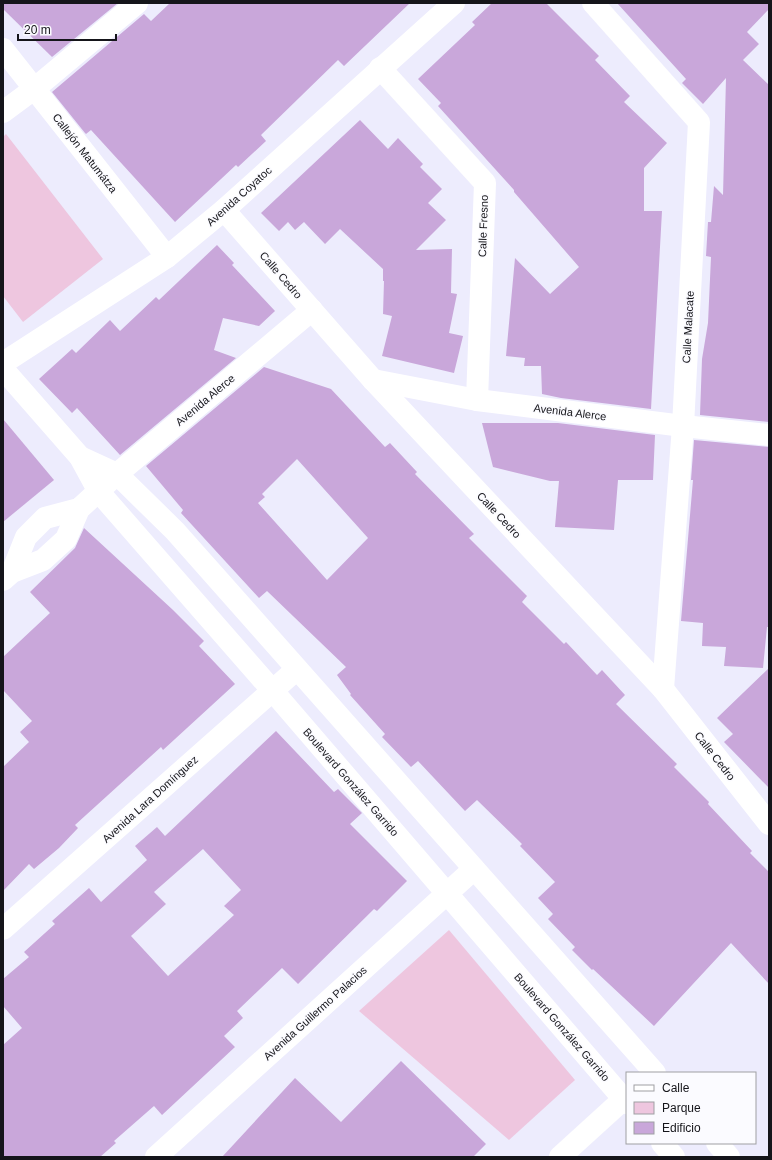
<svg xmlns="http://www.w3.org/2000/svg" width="772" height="1160" font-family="Helvetica,sans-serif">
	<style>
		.green { fill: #eec6df }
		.building { fill: #c9a7da; fill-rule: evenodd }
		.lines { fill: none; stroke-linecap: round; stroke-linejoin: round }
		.street { stroke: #fff; stroke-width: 22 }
		.secondary { stroke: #fff; stroke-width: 22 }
		.labels { text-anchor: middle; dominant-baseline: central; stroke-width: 3; stroke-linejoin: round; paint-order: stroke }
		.street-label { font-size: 11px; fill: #15151a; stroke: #fbfbff }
	</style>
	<rect width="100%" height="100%" fill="#edecfd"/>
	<g class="green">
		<polygon points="6,134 103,259 23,322 3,296 3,137"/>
		<polygon points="449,930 575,1080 509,1140 359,1011"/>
	</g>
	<g class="building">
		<polygon points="3,3 118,3 52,57 3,9"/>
		<polygon points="170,3 410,3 344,66 338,60 261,135 266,141 238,167 236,165 175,222 91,130 86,134 85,133 52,92 144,14 151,21"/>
		<polygon points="492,3 546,3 599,56 595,60 630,96 624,102 667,143 644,168 644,211 662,211 651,409 561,398 542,394 541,366 524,366 525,358 506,356 515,258 550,294 579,267 514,192 514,190 438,106 441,103 418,79 475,25 472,22"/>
		<polygon points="617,3 769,3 769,9 747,32 759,44 743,60 769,85 769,422 700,415 702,359 708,323 711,257 706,256 708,222 711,222 714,186 723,195 726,78 703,104 682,83 686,79"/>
		<polygon points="360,120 388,149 398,138 423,164 420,167 442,189 428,203 446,220 416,250 452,249 451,293 457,294 449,333 463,336 454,373 382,356 392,316 383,314 384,281 383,281 383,269 340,229 325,244 304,222 295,230 288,222 279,231 261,213"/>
		<polygon points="217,245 234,263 232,265 275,311 259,326 223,318 214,350 236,358 120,455 77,408 72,413 39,379 72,349 76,353 110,320 120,331 156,297 159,300"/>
		<path d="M264,367L331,389L385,447L390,443L417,472L415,474L474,534L469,538L527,596L522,602L564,644L566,642L597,675L602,670L625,695L616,704L677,764L674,767L709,802L708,804L752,851L750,853L769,872V984L731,943L654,1026L593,969L592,970L572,950L575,947L548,919L553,914L538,898L555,882L520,846L522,844L477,800L465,811L418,761L411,767L382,737L385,734L350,695L351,694L337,675L346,667L267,591L259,598L181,513L183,510L146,466ZM297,459L368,538L327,580L258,503L265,497L262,494Z"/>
		<polygon points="3,419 54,480 3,522"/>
		<polygon points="482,423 558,423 655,435 653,480 618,480 614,530 555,527 559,481 550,481 493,467"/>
		<polygon points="694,440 769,447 769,627 767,627 763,668 724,666 726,647 702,646 703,623 681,621 693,480 691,480"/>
		<polygon points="84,528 173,610 204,641 199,646 235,684 163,750 161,747 75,825 78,828 59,848 34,869 29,864 3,891 3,767 29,742 20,732 32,721 3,690 3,657 50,613 30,592 75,548"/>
		<polygon points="769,668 769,788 724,742 733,734 717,718"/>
		<path d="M276,731L334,792L338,789L362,813L350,824L407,881L377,911L374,909L298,984L282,968L237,1011L243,1018L224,1036L235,1047L162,1115L154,1106L114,1141L116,1143L100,1157H3V1045L22,1028L3,1006V979L29,957L24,952L55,924L52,921L89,888L101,902L147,860L135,846L157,827L165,836ZM203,849L241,890L224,906L234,915L168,976L131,936L166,904L154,892Z"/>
		<polygon points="401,1061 486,1144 473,1157 222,1157 295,1078 341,1122"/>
	</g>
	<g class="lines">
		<g class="street">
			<polyline points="593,3 699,122 683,426 663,689"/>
			<polyline points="3,49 167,257"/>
			<polyline points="380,68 485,183 477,400"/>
			<polyline points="3,112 34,89 137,3"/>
			<polyline points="224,210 373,380 663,689 769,824"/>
			<polyline points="3,363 167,257 224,210 454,3"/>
			<polyline points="373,380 477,400 683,426 769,435"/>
			<polyline points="12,572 26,537 45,518 79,509"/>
			<polyline points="3,580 12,572 43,560 66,539 79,509 117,474 312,310"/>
			<polyline points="3,929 297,669"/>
			<polyline points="156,1157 474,869"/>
			<polyline points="560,1157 627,1096"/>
		</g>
		<g class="secondary">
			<polyline points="3,369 80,457 99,492 272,690 627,1103"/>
			<polyline points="80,457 117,474 175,531 655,1073"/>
			<polyline points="662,1143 674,1157"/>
			<polyline points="717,1143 729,1157"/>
		</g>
	</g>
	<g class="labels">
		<g class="street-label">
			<text transform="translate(85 153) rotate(52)">Callejón Matumátza</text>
			<text transform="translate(239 196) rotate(-42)">Avenida Coyatoc</text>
			<text transform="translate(483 226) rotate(-88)">Calle Fresno</text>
			<text transform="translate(281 275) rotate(49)">Calle Cedro</text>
			<text transform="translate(688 327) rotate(-87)">Calle Malacate</text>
			<text transform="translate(205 400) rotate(-40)">Avenida Alerce</text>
			<text transform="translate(570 412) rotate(7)">Avenida Alerce</text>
			<text transform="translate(499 515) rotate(47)">Calle Cedro</text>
			<text transform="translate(715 756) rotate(52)">Calle Cedro</text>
			<text transform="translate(351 782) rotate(49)">Boulevard González Garrido</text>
			<text transform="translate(150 799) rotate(-42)">Avenida Lara Domínguez</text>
			<text transform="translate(315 1013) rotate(-42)">Avenida Guillermo Palacios</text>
			<text transform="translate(562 1027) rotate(49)">Boulevard González Garrido</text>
		</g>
	</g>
	<rect width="772" height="1160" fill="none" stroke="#15151a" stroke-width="8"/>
	<rect x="626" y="1072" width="130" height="72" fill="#fbfbff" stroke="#9f9fa3"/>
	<rect x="634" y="1085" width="20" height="6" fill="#ffffff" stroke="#9f9fa3"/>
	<text x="662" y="1092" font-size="12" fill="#15151a">Calle</text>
	<rect x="634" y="1102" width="20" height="12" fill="#eec6df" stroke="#9f9fa3"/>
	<text x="662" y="1112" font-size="12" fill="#15151a">Parque</text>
	<rect x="634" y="1122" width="20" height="12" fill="#c9a7da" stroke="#9f9fa3"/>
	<text x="662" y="1132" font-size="12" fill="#15151a">Edificio</text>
	<path d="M18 34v6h98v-6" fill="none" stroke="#15151a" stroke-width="2"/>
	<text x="24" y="34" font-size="12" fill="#15151a" stroke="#fbfbff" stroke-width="3" paint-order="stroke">20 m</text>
</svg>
